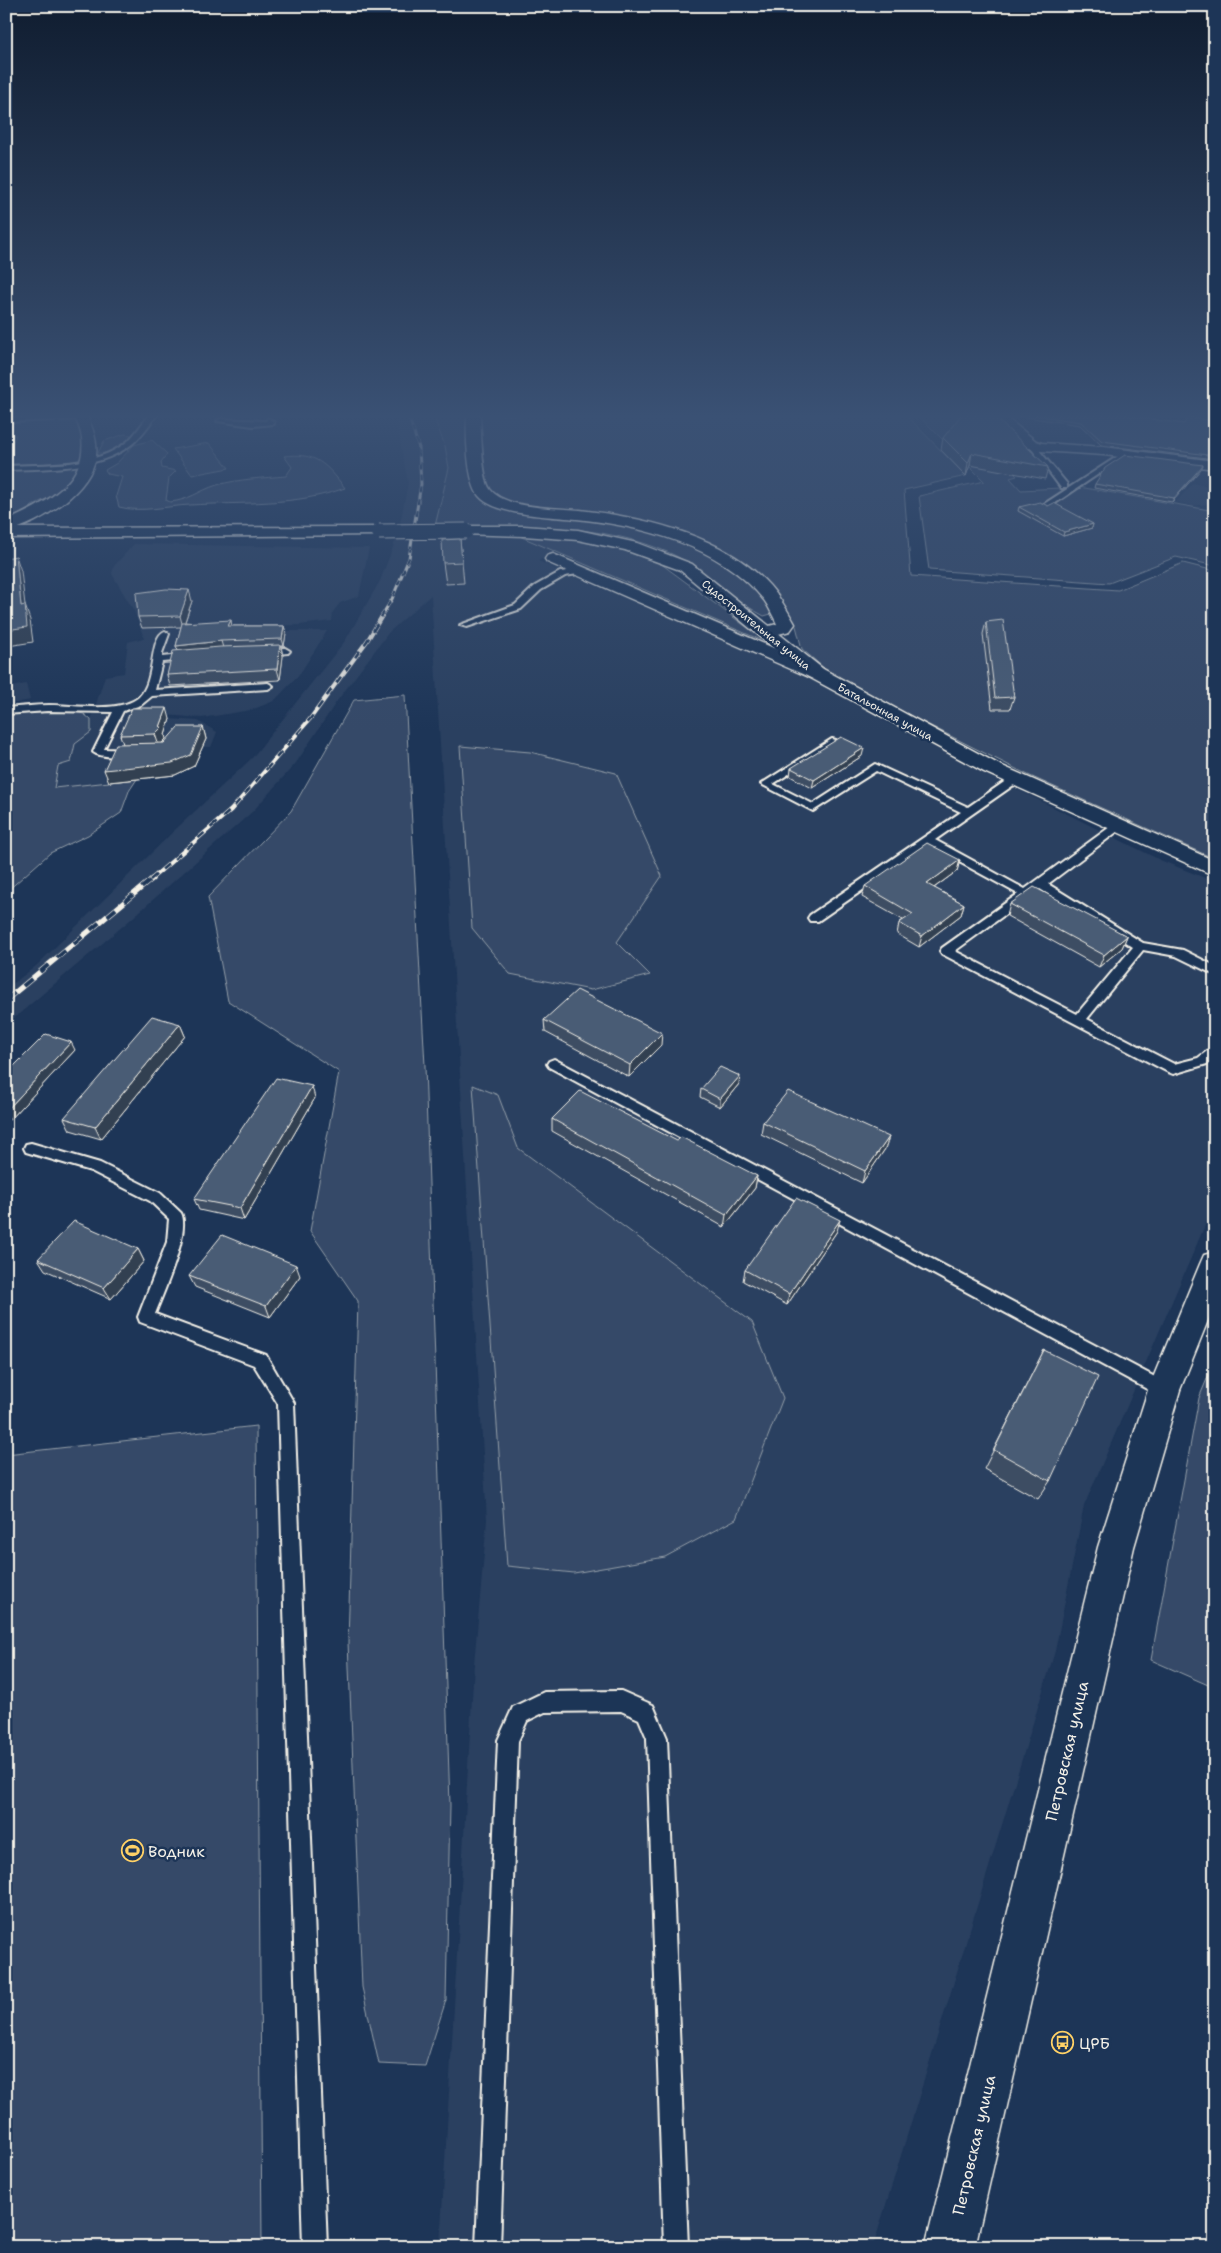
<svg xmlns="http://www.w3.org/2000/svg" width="1221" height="2253" font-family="'Shantell Sans',sans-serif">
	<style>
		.built { fill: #2a4060 }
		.green { fill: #354a67; stroke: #949ea8 }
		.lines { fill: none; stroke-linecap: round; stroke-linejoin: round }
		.lane-casing { stroke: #f4f1e8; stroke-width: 4 }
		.street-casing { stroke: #f4f1e8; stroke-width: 3 }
		.secondary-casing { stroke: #f4f1e8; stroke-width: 3 }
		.primary-casing { stroke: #f4f1e8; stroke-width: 3 }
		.lane { fill: #1d3557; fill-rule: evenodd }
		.street { fill: #1d3557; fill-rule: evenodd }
		.secondary { fill: #1d3557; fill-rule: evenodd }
		.primary { fill: #1d3557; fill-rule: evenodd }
		.rail-far2-casing { stroke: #f4f1e8; stroke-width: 3 }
		.rail-far1-casing { stroke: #f4f1e8; stroke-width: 4 }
		.rail-casing { stroke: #f4f1e8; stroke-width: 5.5 }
		.rail-far2 { stroke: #1d3557; stroke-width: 2; stroke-dasharray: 6; stroke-linecap: butt }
		.rail-far1 { stroke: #1d3557; stroke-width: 2.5; stroke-dasharray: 8; stroke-linecap: butt }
		.rail { stroke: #1d3557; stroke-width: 4; stroke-dasharray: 11; stroke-linecap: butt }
		.secondary-bridge-casing { stroke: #f4f1e8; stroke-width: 17; stroke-linecap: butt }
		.secondary-bridge { stroke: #1d3557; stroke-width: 15 }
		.wall { fill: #3e4e64; stroke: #f4f1e8 }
		.shaded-wall { fill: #324051; stroke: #f4f1e8 }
		.building { fill: #485b74; stroke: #f4f1e8 }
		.labels { text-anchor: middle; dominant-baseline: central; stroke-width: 5; stroke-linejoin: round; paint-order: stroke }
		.far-street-label { font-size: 11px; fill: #f4f1e8; stroke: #1d3557 }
		.near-street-label { font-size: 16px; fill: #f4f1e8; stroke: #1d3557 }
		.near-poi-label { font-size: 16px; fill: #f4f1e8; stroke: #1d3557; text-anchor: start }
	</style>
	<rect width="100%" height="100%" fill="#1d3557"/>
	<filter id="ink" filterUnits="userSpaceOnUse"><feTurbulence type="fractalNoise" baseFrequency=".02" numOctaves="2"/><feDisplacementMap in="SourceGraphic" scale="10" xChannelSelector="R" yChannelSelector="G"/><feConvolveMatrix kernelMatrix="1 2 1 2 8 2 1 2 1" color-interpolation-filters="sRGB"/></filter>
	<g filter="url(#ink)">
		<g class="built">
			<polygon points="395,415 433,415 445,446 449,468 434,536 517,535 556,551 538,561 808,676 888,723 984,773 1160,860 1215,882 1215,1202 1084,1506 1055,1651 873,2247 440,2247 474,1664 487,1520 431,595 389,632 337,701 296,763 253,811 130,920 6,1025 6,989 36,966 177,828 252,758 345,641 380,581 398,534 408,483"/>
			<polygon points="1193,483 1215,489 1215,503 1193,506 1176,502"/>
			<polygon points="134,544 369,548 359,596 340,603 333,612 332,621 299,625 232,627 231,631 327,631 299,675 274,701 251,710 202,718 140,713 170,719 198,721 217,732 211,747 203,747 194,766 175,775 54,788 58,766 71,762 75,744 91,732 91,720 105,676 124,673 128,642 144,638 134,611 112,574 114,566"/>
			<polygon points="26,684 30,700 6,705 6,688"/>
		</g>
		<g class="green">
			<path d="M6,415H75C78,424 84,434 84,445C84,461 71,486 57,495C52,499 44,499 39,502C27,508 19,518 6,523V457L16,435H6Z"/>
			<path d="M433,415H470L475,483L484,498L645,529L699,549L732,567L768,603L771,614L764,616C753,610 742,603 731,596C712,582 694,564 672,554C599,521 514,526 435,526L449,468L445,446Z"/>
			<polygon points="477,415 906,415 966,476 904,490 911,576 1118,590 1183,563 1215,571 1215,859 1030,776 911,716 825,669 802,649 796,626 765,586 676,534 503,500 484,488 477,433"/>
			<polygon points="918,415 973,415 970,431 1017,476 1010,478 1021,490 1079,487 1215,511 1215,566 1176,557 1109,583 929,570 919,496 984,481"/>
			<path d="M125,434L131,435C126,445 110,455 98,453L104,441Z"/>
			<path d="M152,440L167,454L161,462L162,468L176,471L169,478L166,500L170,502C190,500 198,491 217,485C239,479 263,478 286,476L292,467L284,456C316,452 326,464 345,488C296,506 242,502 190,505C167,506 141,513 119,507L116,496L122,477L108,474L105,470L117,463L134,445Z"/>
			<polygon points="209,443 229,468 192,475 173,449"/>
			<polygon points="517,535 581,540 627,550 660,563 768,643"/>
			<polygon points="405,695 425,1066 450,1805 446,2000 425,2066 379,2064 362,1987 348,1642 358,1301 310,1231 339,1072 228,1001 208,897 291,811 354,700"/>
			<polygon points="69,711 84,714 91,720 91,732 75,744 71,762 58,766 54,788 137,779 129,791 121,813 88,835 50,853 6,892 6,715"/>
			<polygon points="460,746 530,752 616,773 662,876 617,942 650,975 591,990 510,974 472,928"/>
			<polygon points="473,1085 498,1095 518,1148 752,1322 783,1398 736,1519 665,1557 574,1573 507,1566"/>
			<polygon points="1215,1360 1215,1688 1151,1660 1199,1398"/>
			<polygon points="256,1426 262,2247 6,2247 6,1454"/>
		</g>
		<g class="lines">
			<defs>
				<g id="lane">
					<path d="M150,415H157C149,424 142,436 132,444C98,471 47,468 6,470V466C46,464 96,468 128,441C137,433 142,422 150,415Z"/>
					<polygon points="84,416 84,418 82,419 6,422 6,418"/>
					<polygon points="268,418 274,422 274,424 253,426 217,421 220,419 266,421"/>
					<polygon points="1029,443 1033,443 1067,484 1067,488 1061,488 1029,445"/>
					<polygon points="1126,451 1128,452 1128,454 1048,508 1041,506"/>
					<polygon points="582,569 586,571 585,573 565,576 541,590 521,609 467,627 460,625 515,605 535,586 560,572"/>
					<path d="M165,631L169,634L162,653V657L190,654L195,657L190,660L162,662L155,690L268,683L273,686L268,689L152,696L141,705L123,711L104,749L134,750L135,752C128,758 100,758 93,752L113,712L47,711L6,714V708C20,707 35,705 49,705C73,705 111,712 133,701C158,690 147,638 165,631Z"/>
					<polygon points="285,648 290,651 288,653 264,655 259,652 264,649"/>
					<path d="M832,739L836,740V744L773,784L813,804L875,764L968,807L1010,778H1018V782L935,840L1025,889L1114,824H1122V828L1048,884L1143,943L1183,950L1215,966V975L1176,956L1143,950L1087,1019L1174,1064L1198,1058L1215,1045V1057L1207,1064L1173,1074L1168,1072L942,954L940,951L942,948L1018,894L928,845L818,921H810L808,918L810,915L961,812L876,771L813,811L761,784ZM1040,889L1133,947L1077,1014L955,951Z"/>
					<polygon points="554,1059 1170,1385 1172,1390 1170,1395 1164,1397 1158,1395 549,1067 547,1064 549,1061"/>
					<path d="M31,1143L100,1163L160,1193L181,1213C191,1232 163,1293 155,1314L266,1355L294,1403L327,2247H303L278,1404L254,1365L140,1322L138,1317L167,1242L169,1219L150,1201L91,1171L26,1152L24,1148L26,1144Z"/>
					<polygon points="621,1691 653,1705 667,1738 688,2247 664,2247 647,1738 639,1719 621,1711 545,1712 527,1721 518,1741 500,2247 476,2247 498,1740 513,1707 544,1692"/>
				</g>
				<g id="street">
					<path d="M74,415H87C92,427 98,441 96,455C91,492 39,524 6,532V521C41,506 88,483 82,438C81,430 77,422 74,415Z"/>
					<path d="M467,415H480C481,430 482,479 490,489C504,509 558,508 580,510C641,517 713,533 759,575C775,589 785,606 795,624L790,631L767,637L761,636L758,632L761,628L777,624C773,616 769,607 764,600C721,546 643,526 577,519C552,516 496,516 479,496C467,481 466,434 467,415Z"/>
					<polygon points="989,415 1003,415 1036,441 1042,443 1104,447 1215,461 1215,469 1104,455 1040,451 1026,447"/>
					<polygon points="553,554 823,669 825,673 823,677 816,679 809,677 547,562 545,559 547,556"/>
				</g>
				<g id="secondary">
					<polygon points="466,526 524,526 578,530 637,543 692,564 823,669 998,764 1215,861 1215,876 984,772 809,677 680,570 625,550 578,540 524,536 460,534 458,531 460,528"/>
					<polygon points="379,527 385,529 387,532 385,535 6,538 6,528"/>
					<polygon points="1215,1252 1215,1303 1180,1390 1134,1547 975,2247 925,2247 1098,1547 1148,1390 1200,1264 1204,1255"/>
				</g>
				<polygon id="primary" points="1190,415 1215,415 1215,421 1197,419"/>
			</defs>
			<use href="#lane" class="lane-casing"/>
			<use href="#street" class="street-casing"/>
			<use href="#secondary" class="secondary-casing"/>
			<use href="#primary" class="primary-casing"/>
			<use href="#lane" class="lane"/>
			<use href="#street" class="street"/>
			<use href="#secondary" class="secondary"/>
			<use href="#primary" class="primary"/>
			<defs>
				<polyline id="rail-far2" points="381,617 392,599 409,558 421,484 419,448 408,415"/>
				<polyline id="rail-far1" points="150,880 231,810 310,719 367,641 382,616"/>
				<polyline id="rail" points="6,1000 152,879"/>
			</defs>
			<use href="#rail-far2" class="rail-far2-casing"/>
			<use href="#rail-far1" class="rail-far1-casing"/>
			<use href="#rail" class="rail-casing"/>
			<use href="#rail-far2" class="rail-far2"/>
			<use href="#rail-far1" class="rail-far1"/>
			<use href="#rail" class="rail"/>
			<defs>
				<polyline id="secondary-bridge" points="379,532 466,531"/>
			</defs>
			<use href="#secondary-bridge" class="secondary-bridge-casing"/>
			<use href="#secondary-bridge" class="secondary-bridge"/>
		</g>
		<g class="wall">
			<polygon points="1012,415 1130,415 1130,416 1184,424 1215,421 1215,459 1101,445 1080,425"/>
			<polygon points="943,438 1048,467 1045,479 970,465 966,476 941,450"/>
			<polygon points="1203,465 1201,469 1172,502 1094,488 1095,484"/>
			<polygon points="1048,506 1093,524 1092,528 1063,536 1018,511 1019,507"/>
			<polygon points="460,539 464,583 446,584 443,563"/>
			<polygon points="192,601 185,622 232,626 284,626 286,633 284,646 281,646 283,656 280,680 170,686 167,675 178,651 176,646 181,627 142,628 138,617"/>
			<polygon points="986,622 1014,697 1010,709 992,709 983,634"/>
			<polygon points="170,719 165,735 166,739 162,743 164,743 203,727 206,739 194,766 175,775 109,782 123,744 120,735"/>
			<polygon points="862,756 812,788 790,776 791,768"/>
			<polygon points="960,860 957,871 934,888 964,904 961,915 919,947 897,934 899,923 903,920 862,897 865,886"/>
			<polygon points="1010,904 1127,936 1122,948 1099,967 1007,916"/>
			<polygon points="544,1020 661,1045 629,1077 545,1032"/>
			<polygon points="180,1024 185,1036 101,1139 70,1130 64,1118"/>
			<polygon points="75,1050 10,1120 6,1119 6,1074"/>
			<polygon points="739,1084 720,1107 700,1097 701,1089"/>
			<polygon points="315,1098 244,1220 199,1210 194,1199"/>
			<polygon points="552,1119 757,1176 755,1188 724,1227 552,1131"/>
			<polygon points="763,1122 885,1149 862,1183 761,1134"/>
			<polygon points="837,1231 787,1305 743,1281 745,1270"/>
			<polygon points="138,1249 144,1261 111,1299 45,1270 38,1259"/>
			<polygon points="189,1276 300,1276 270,1317 195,1287"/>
			<polygon points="1044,1350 1050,1481 1038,1499 984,1469"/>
		</g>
		<g class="shaded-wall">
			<polygon points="211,415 226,415 221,417 212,417"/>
			<polygon points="972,453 970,465 966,476 968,463"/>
			<polygon points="1203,465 1201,469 1172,502 1174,498"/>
			<polygon points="1093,524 1092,528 1063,536 1064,532"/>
			<polygon points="16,556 21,571 25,605 30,620 33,642 8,646 10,667 6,667 6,630 21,606"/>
			<polygon points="189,590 192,601 183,627 180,616"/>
			<polygon points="231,620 232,627 228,626"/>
			<polygon points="284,626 286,633 284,646 282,639"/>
			<polygon points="221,641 223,648 179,653 176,646"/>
			<polygon points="280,645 283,656 280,680 277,669"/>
			<polygon points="167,708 170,719 165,735 166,739 159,746 155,734 160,727"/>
			<polygon points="203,727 206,739 194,766 175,775 109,782 104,770"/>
			<polygon points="864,748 862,756 812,788 814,780"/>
			<polygon points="960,860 957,871 924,895 927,884"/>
			<polygon points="964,904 961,915 919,947 922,936"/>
			<polygon points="1127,936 1122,948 1099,967 1104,955"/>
			<polygon points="180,1024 185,1036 101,1139 95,1127"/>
			<polygon points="662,1033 661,1045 629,1077 630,1065"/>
			<polygon points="71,1042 75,1050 10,1120 6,1113 6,1111"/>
			<polygon points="740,1076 739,1084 720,1107 720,1099"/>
			<polygon points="312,1086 315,1098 244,1220 240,1208"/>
			<polygon points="889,1137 885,1149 862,1183 865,1171"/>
			<polygon points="757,1176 755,1188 724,1227 726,1215"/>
			<polygon points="840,1220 837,1231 787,1305 789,1294"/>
			<polygon points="138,1249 144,1261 111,1299 104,1288"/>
			<polygon points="296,1265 300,1276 270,1317 266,1306"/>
		</g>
		<g class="building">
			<polygon points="961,415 993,415 1048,467 972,453 968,463 943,438"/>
			<polygon points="1034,415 1129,415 1129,416 1184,424 1188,417 1215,421 1215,456 1102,441 1081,422"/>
			<polygon points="1125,455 1203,465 1174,498 1095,484 1105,468"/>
			<polygon points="1040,502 1048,506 1054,503 1093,524 1064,532 1019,507"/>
			<polygon points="460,539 462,562 443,563 442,540"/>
			<polygon points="16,556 21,606 25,605 27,627 6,630 6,558"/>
			<polygon points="166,589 189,590 180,616 138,617 136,593"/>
			<polygon points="231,620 228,626 284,626 282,639 221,641 176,646 182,623"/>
			<polygon points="1003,620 1014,697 995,698 986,622"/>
			<polygon points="280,645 277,669 167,675 173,651 220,647"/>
			<polygon points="132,708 167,708 160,727 162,727 155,734 120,735"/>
			<polygon points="178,727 203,727 191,755 172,763 104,770 116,744 164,743"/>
			<polygon points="841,737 864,748 814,780 791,768"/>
			<polygon points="927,843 960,860 927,884 964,904 922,936 899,923 913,914 865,886"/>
			<polygon points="1034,887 1127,936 1104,955 1010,904"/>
			<polygon points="577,990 662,1033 630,1065 544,1020"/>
			<polygon points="152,1016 180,1024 95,1127 64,1118"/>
			<polygon points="46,1034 71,1042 6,1111 6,1074"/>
			<polygon points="720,1067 740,1076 720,1099 701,1089"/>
			<polygon points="276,1078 312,1086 240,1208 194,1199"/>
			<polygon points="580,1091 677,1141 681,1137 757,1176 726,1215 552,1119"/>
			<polygon points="788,1091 889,1137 865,1171 763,1122"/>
			<polygon points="796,1198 840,1220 789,1294 745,1270"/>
			<polygon points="74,1221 138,1249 104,1288 38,1259"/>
			<polygon points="222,1235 296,1265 266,1306 189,1276"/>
			<polygon points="1044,1350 1098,1377 1050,1481 994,1450"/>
		</g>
	</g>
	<linearGradient id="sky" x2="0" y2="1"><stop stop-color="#101d30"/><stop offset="0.57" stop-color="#3a5174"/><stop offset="1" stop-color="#3a5174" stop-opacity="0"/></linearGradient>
	<rect width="1221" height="730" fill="url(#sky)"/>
	<defs>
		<symbol id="stadium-ring" viewBox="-11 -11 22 22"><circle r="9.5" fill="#1d3557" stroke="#ffd166" stroke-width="1.5"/><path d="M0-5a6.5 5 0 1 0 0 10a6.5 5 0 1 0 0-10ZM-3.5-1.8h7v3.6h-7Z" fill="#ffd166"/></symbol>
		<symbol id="bus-ring" viewBox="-11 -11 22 22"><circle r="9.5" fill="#1d3557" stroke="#ffd166" stroke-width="1.5"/><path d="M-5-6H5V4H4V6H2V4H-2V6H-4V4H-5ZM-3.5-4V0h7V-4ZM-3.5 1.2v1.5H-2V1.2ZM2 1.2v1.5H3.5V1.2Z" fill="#ffd166"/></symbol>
	</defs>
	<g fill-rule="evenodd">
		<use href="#stadium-ring" x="120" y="1838" width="25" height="25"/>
		<use href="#bus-ring" x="1050" y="2030" width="25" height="25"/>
	</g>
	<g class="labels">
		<g class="far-street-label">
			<text transform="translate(756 625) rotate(39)">Судостроительная улица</text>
			<text transform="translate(885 712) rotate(29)">Батальонная улица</text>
		</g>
		<g class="near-street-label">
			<text transform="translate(1067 1751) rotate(-77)">Петровская улица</text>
			<text transform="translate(974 2145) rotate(-77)">Петровская улица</text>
		</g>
		<g class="near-poi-label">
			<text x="148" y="1851">Водник</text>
			<text x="1079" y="2043">ЦРБ</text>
		</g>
	</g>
	<rect width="1221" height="2253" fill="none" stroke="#1d3557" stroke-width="25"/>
	<rect x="12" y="12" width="1196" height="2228" fill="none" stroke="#f4f1e8" stroke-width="2" filter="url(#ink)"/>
</svg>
